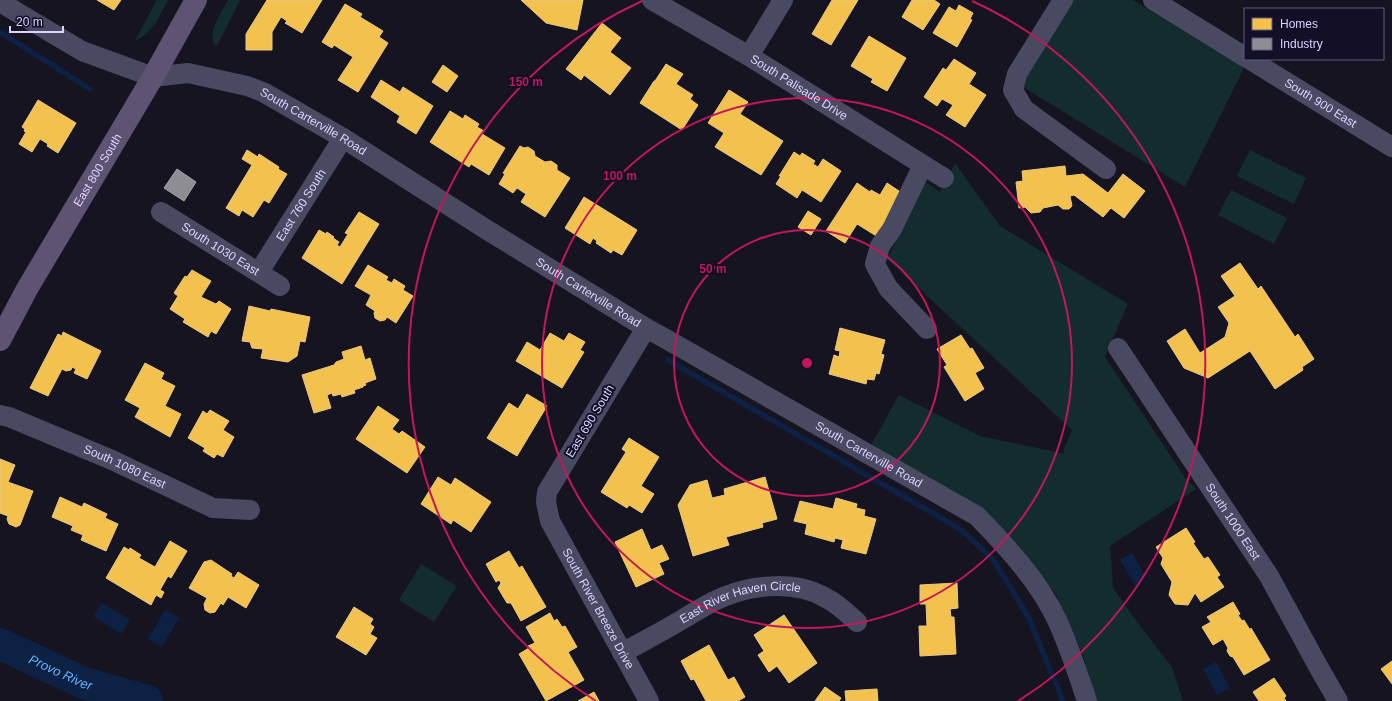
<svg xmlns="http://www.w3.org/2000/svg" width="1392" height="701" font-family="Arial,sans-serif">
	<style>
		.green { fill: #132c2d }
		.water { fill: #0d2144 }
		.homes { fill: #f2c14e; stroke: #eac783 }
		.industry { fill: #8d8d92; stroke: #a4a2b3 }
		.lines { fill: none; stroke-linecap: round; stroke-linejoin: round }
		.stream { stroke: #0d2144; stroke-width: 5.5 }
		.river { stroke: #0d2144; stroke-width: 32 }
		.minor { stroke: #4a4962; stroke-width: 20 }
		.major { stroke: #5e5373; stroke-width: 22 }
		.ring { fill: none; stroke: #c2185b; stroke-width: 2 }
		.labels { text-anchor: middle; dominant-baseline: central; stroke-width: 4; stroke-linejoin: round; paint-order: stroke }
		.street-label { font-size: 12px; fill: #d9d4ff; stroke: #130f26 }
		.water-label { font-size: 13px; font-style: italic; fill: #62b6ff; stroke: #130f26 }
		.centre { fill: #c2185b; stroke: #130f26; stroke-width: 2 }
		.ring-label { font-size: 12px; text-anchor: middle; font-weight: bold; fill: #c2185b; stroke: #130f26; stroke-width: 4; stroke-linejoin: round; paint-order: stroke }
	</style>
	<rect width="100%" height="100%" fill="#161421"/>
	<g class="green">
		<path d="M157,0H168C158,18 154,32 135,41Z"/>
		<path d="M228,0H240L217,46L214,44C209,28 221,13 228,0Z"/>
		<polygon points="1055,0 1133,0 1244,68 1185,187 1007,77"/>
		<polygon points="1250,150 1306,178 1294,204 1237,176"/>
		<polygon points="955,163 1000,226 1128,304 1105,357 1186,479 1196,489 1110,546 1113,588 1140,626 1172,667 1183,701 1095,701 1083,655 1055,593 1002,529 870,447 899,395 980,436 1065,454 1063,451 1072,430 887,259 926,182 940,192"/>
		<polygon points="1231,190 1287,218 1274,244 1218,215"/>
		<polygon points="421,564 457,586 434,622 399,600"/>
	</g>
	<g class="water">
		<polygon points="1132,553 1146,577 1135,585 1120,560"/>
		<polygon points="102,603 130,620 121,634 93,616"/>
		<polygon points="165,610 179,618 162,647 148,639"/>
		<polygon points="1216,662 1230,688 1217,695 1203,669"/>
	</g>
	<g class="homes">
		<polygon points="97,0 121,0 114,10"/>
		<polygon points="267,0 322,0 302,33 285,23 287,21 281,17 272,32 272,50 246,50 246,34"/>
		<polygon points="521,0 583,0 577,30 546,23"/>
		<polygon points="832,0 858,0 831,45 812,34"/>
		<polygon points="912,0 934,0 940,4 923,30 902,17"/>
		<polygon points="345,4 362,14 360,17 383,31 379,37 388,43 358,92 338,80 353,57 334,45 332,48 322,42"/>
		<polygon points="959,5 973,13 970,19 972,20 957,47 933,33 949,7 956,11"/>
		<polygon points="602,23 621,38 610,52 631,68 610,95 584,75 581,80 566,69"/>
		<polygon points="869,36 906,58 887,91 871,82 873,79 851,66"/>
		<polygon points="954,59 976,73 969,84 986,95 965,127 946,115 953,105 942,99 937,106 924,97 943,68 946,70"/>
		<polygon points="666,64 683,74 676,84 693,95 690,99 698,105 682,130 640,103 654,81 655,81"/>
		<polygon points="443,65 458,76 447,92 432,82"/>
		<polygon points="381,80 400,92 403,87 433,106 416,134 397,122 400,116 371,97"/>
		<polygon points="729,90 748,102 740,114 783,141 761,175 715,147 724,133 708,123"/>
		<polygon points="38,100 76,123 58,153 47,146 48,144 40,139 32,152 19,144 26,132 24,131 25,129 22,127"/>
		<polygon points="450,111 463,119 465,115 479,124 477,127 484,131 482,134 505,148 489,175 471,164 469,167 430,142"/>
		<polygon points="520,146 524,148 528,147 534,151 535,156 545,162 551,161 557,165 557,170 570,178 545,217 521,202 526,194 517,188 513,193 499,184 505,174 503,173"/>
		<polygon points="247,150 258,157 259,154 279,167 278,169 287,174 269,203 264,200 253,217 242,210 239,216 226,208 252,165 242,159"/>
		<polygon points="794,152 800,156 802,153 815,161 813,164 818,167 823,159 841,171 821,202 802,190 797,198 776,184 781,176 779,176"/>
		<polygon points="1065,166 1066,176 1083,174 1108,193 1123,174 1145,191 1124,218 1111,208 1103,217 1074,195 1070,196 1072,206 1069,209 1063,209 1058,205 1043,208 1040,212 1031,213 1025,207 1019,208 1016,182 1023,181 1022,171"/>
		<polygon points="857,183 870,192 871,190 880,195 887,183 905,195 878,237 857,224 845,243 826,231"/>
		<polygon points="584,197 637,230 622,255 613,250 611,253 596,243 597,241 593,238 590,244 565,228"/>
		<polygon points="808,211 821,219 811,235 798,227"/>
		<polygon points="359,212 379,224 342,284 302,258 319,230 326,234 327,232 334,237 333,238 339,242 337,245 340,247 348,234 345,233"/>
		<polygon points="1240,263 1258,289 1261,286 1295,337 1298,334 1314,359 1302,367 1303,370 1275,389 1250,351 1208,378 1184,368 1167,341 1185,329 1200,353 1225,337 1229,323 1218,307 1235,296 1221,276"/>
		<polygon points="368,265 388,277 386,280 392,283 394,279 405,286 403,290 413,296 396,323 387,317 385,320 380,321 375,318 374,313 375,311 366,305 371,295 355,286"/>
		<polygon points="192,270 211,281 201,297 216,304 219,301 231,309 216,334 211,331 208,337 183,322 185,319 170,309 178,296 174,293 185,276 187,277"/>
		<polygon points="249,306 270,311 271,309 310,317 305,342 300,341 297,356 288,362 261,358 263,349 252,348 250,342 242,341"/>
		<polygon points="840,328 885,340 881,354 884,355 879,374 876,373 874,380 867,379 866,384 829,374 834,355 839,357 840,351 835,350"/>
		<polygon points="63,332 101,351 87,379 74,373 76,369 72,367 71,370 66,371 62,369 48,396 30,388 58,334 62,336"/>
		<polygon points="550,333 564,341 569,333 585,342 580,350 584,352 562,388 516,361 527,342 540,350"/>
		<polygon points="961,335 970,349 972,348 984,368 975,373 984,389 965,401 944,367 947,365 937,349"/>
		<polygon points="361,346 365,360 370,358 376,379 365,383 366,385 363,386 363,387 354,390 355,393 342,397 341,394 333,396 332,393 327,395 331,408 314,413 302,375 334,365 336,362 344,359 342,352"/>
		<polygon points="145,363 164,373 161,379 175,386 165,406 181,414 170,437 135,417 140,408 125,400"/>
		<polygon points="527,394 547,406 517,456 487,438 509,403 518,409"/>
		<polygon points="378,406 399,420 392,429 399,434 402,431 425,447 407,473 356,439"/>
		<polygon points="210,410 229,421 223,430 234,437 223,457 217,454 214,458 203,451 205,448 188,438 203,411 207,414"/>
		<polygon points="629,438 659,457 641,486 654,494 642,513 629,505 627,508 601,492 626,452 622,449"/>
		<polygon points="0,459 15,465 8,482 33,491 20,525 16,527 9,524 7,519 8,516 0,513"/>
		<polygon points="438,477 451,485 455,478 491,502 471,532 453,520 451,524 421,504"/>
		<polygon points="765,477 777,519 762,523 763,527 726,537 729,545 693,556 678,505 690,485 707,480 712,498 725,495 724,489"/>
		<polygon points="60,497 82,507 84,503 107,514 105,518 118,524 106,551 81,540 83,535 71,530 73,526 52,517"/>
		<polygon points="836,498 857,504 856,508 865,510 864,516 876,519 866,554 841,548 843,540 835,538 834,542 805,534 807,524 794,521 800,501 833,509"/>
		<polygon points="1186,528 1195,542 1193,543 1204,559 1208,557 1220,575 1217,577 1224,587 1201,602 1195,593 1188,605 1175,604 1169,595 1172,582 1161,564 1163,558 1156,547"/>
		<polygon points="642,529 651,550 662,545 669,559 659,563 664,574 636,587 615,542"/>
		<polygon points="170,541 187,551 171,578 168,576 160,590 164,592 161,598 156,595 151,605 106,578 124,547 129,550 130,548 141,555 139,558 155,567"/>
		<polygon points="509,551 519,568 522,566 546,607 521,621 511,603 507,603 498,588 501,583 499,580 496,582 486,564"/>
		<polygon points="211,560 232,574 231,576 234,578 238,572 259,585 246,608 228,597 223,605 221,603 215,612 210,613 205,610 204,604 207,598 189,588 204,562"/>
		<polygon points="957,583 958,608 950,609 951,617 954,617 956,654 920,656 919,626 927,626 926,604 920,604 920,585"/>
		<polygon points="1233,602 1240,614 1238,615 1242,621 1244,620 1250,630 1251,628 1270,660 1244,675 1233,657 1230,656 1227,651 1228,648 1223,639 1213,645 1202,627 1211,622 1207,617"/>
		<polygon points="354,607 373,619 370,624 374,627 370,634 377,638 366,655 336,637"/>
		<polygon points="550,613 554,621 557,619 562,627 565,626 577,647 568,652 584,680 546,701 519,654 529,648 528,646 535,643 526,627"/>
		<polygon points="784,615 817,663 789,683 777,666 769,672 758,655 764,651 754,635"/>
		<polygon points="709,645 728,680 734,677 745,697 738,701 706,701 694,679 691,680 681,661"/>
		<polygon points="1392,661 1392,684 1381,669"/>
		<polygon points="1274,678 1286,696 1284,698 1286,701 1259,701 1253,692"/>
		<polygon points="825,687 841,698 839,701 815,701"/>
		<polygon points="877,689 878,701 846,701 845,691"/>
		<polygon points="594,692 599,701 578,701"/>
	</g>
	<polygon class="industry" points="177,169 196,182 184,201 164,188"/>
	<g class="lines">
		<g class="stream">
			<polyline points="0,32 90,89"/>
			<polyline points="668,360 960,529 993,559 1029,618 1063,701"/>
		</g>
		<path class="river" id="s1" d="M0,644L84,683L147,701"/>
		<g class="minor">
			<path id="s2" d="M652,0L749,56L944,178"/>
			<polyline points="1063,0 1017,74 1013,90 1024,109 1106,169"/>
			<polyline points="1153,0 1245,57"/>
			<path id="s3" d="M0,2L82,51L153,77L188,73L247,86L263,92L343,138L484,228L646,328L666,339L977,516C1007,547 1038,580 1057,620C1069,646 1078,674 1087,701"/>
			<polyline points="749,56 783,0"/>
			<path id="s4" d="M1249,59L1392,147"/>
			<polyline points="923,165 892,229 880,246 875,264 888,288 927,329"/>
			<path id="s5" d="M161,212L280,286"/>
			<path id="s6" d="M259,272L343,138"/>
			<path id="s7" d="M646,328L547,492L546,502L550,521L649,701"/>
			<path id="s8" d="M1118,348L1269,576L1319,668L1338,701"/>
			<path id="s9" d="M0,415L9,417L112,460L213,508L250,510"/>
			<path id="s10" d="M622,653C642,642 663,631 683,619C697,611 711,601 726,596C756,584 797,581 826,598C838,604 847,613 857,622"/>
		</g>
		<path class="major" id="s11" d="M0,340L27,289L153,77L196,0"/>
	</g>
	<g class="ring">
		<circle cx="807" cy="363" r="133"/>
		<circle cx="807" cy="363" r="265"/>
		<path d="M596 701A398 398 0 0 1 642 1M972 1A398 398 0 0 1 1018 701"/>
	</g>
	<g class="labels">
		<g class="street-label">
			<text stroke="none"><textPath href="#s2" startOffset="171">South Palisade Drive</textPath></text>
			<text stroke="none"><textPath href="#s4" startOffset="84">South 900 East</textPath></text>
			<text stroke="none"><textPath href="#s3" startOffset="342">South Carterville Road</textPath></text>
			<text stroke="none"><textPath href="#s11" startOffset="196">East 800 South</textPath></text>
			<text stroke="none"><textPath href="#s6" startOffset="79">East 760 South</textPath></text>
			<text stroke="none"><textPath href="#s5" startOffset="70">South 1030 East</textPath></text>
			<text stroke="none"><textPath href="#s3" startOffset="666">South Carterville Road</textPath></text>
			<text transform="translate(590 421) rotate(-59)">East 690 South</text>
			<text stroke="none"><textPath href="#s3" startOffset="990">South Carterville Road</textPath></text>
			<text stroke="none"><textPath href="#s9" startOffset="135">South 1080 East</textPath></text>
			<text stroke="none"><textPath href="#s8" startOffset="208">South 1000 East</textPath></text>
			<text stroke="none"><textPath href="#s10" startOffset="131">East River Haven Circle</textPath></text>
			<text stroke="none"><textPath href="#s7" startOffset="321">South River Breeze Drive</textPath></text>
		</g>
		<g class="water-label">
			<text stroke="none"><textPath href="#s1" startOffset="67">Provo River</textPath></text>
		</g>
	</g>
	<circle cx="807" cy="363" r="6" class="centre"/>
	<g class="ring-label">
		<text x="526" y="86">150 m</text>
		<text x="620" y="180">100 m</text>
		<text x="713" y="273">50 m</text>
	</g>
	<rect x="1244" y="8" width="140" height="52" fill="#130f26" stroke="#625e7d"/>
	<rect x="1252" y="18" width="20" height="12" fill="#f2c14e" stroke="#625e7d"/>
	<text x="1280" y="28" font-size="12" fill="#d9d4ff">Homes</text>
	<rect x="1252" y="38" width="20" height="12" fill="#8d8d92" stroke="#625e7d"/>
	<text x="1280" y="48" font-size="12" fill="#d9d4ff">Industry</text>
	<path d="M10 26v6h53v-6" fill="none" stroke="#d9d4ff" stroke-width="2"/>
	<text x="16" y="26" font-size="12" fill="#d9d4ff" stroke="#130f26" stroke-width="3" paint-order="stroke">20 m</text>
</svg>
